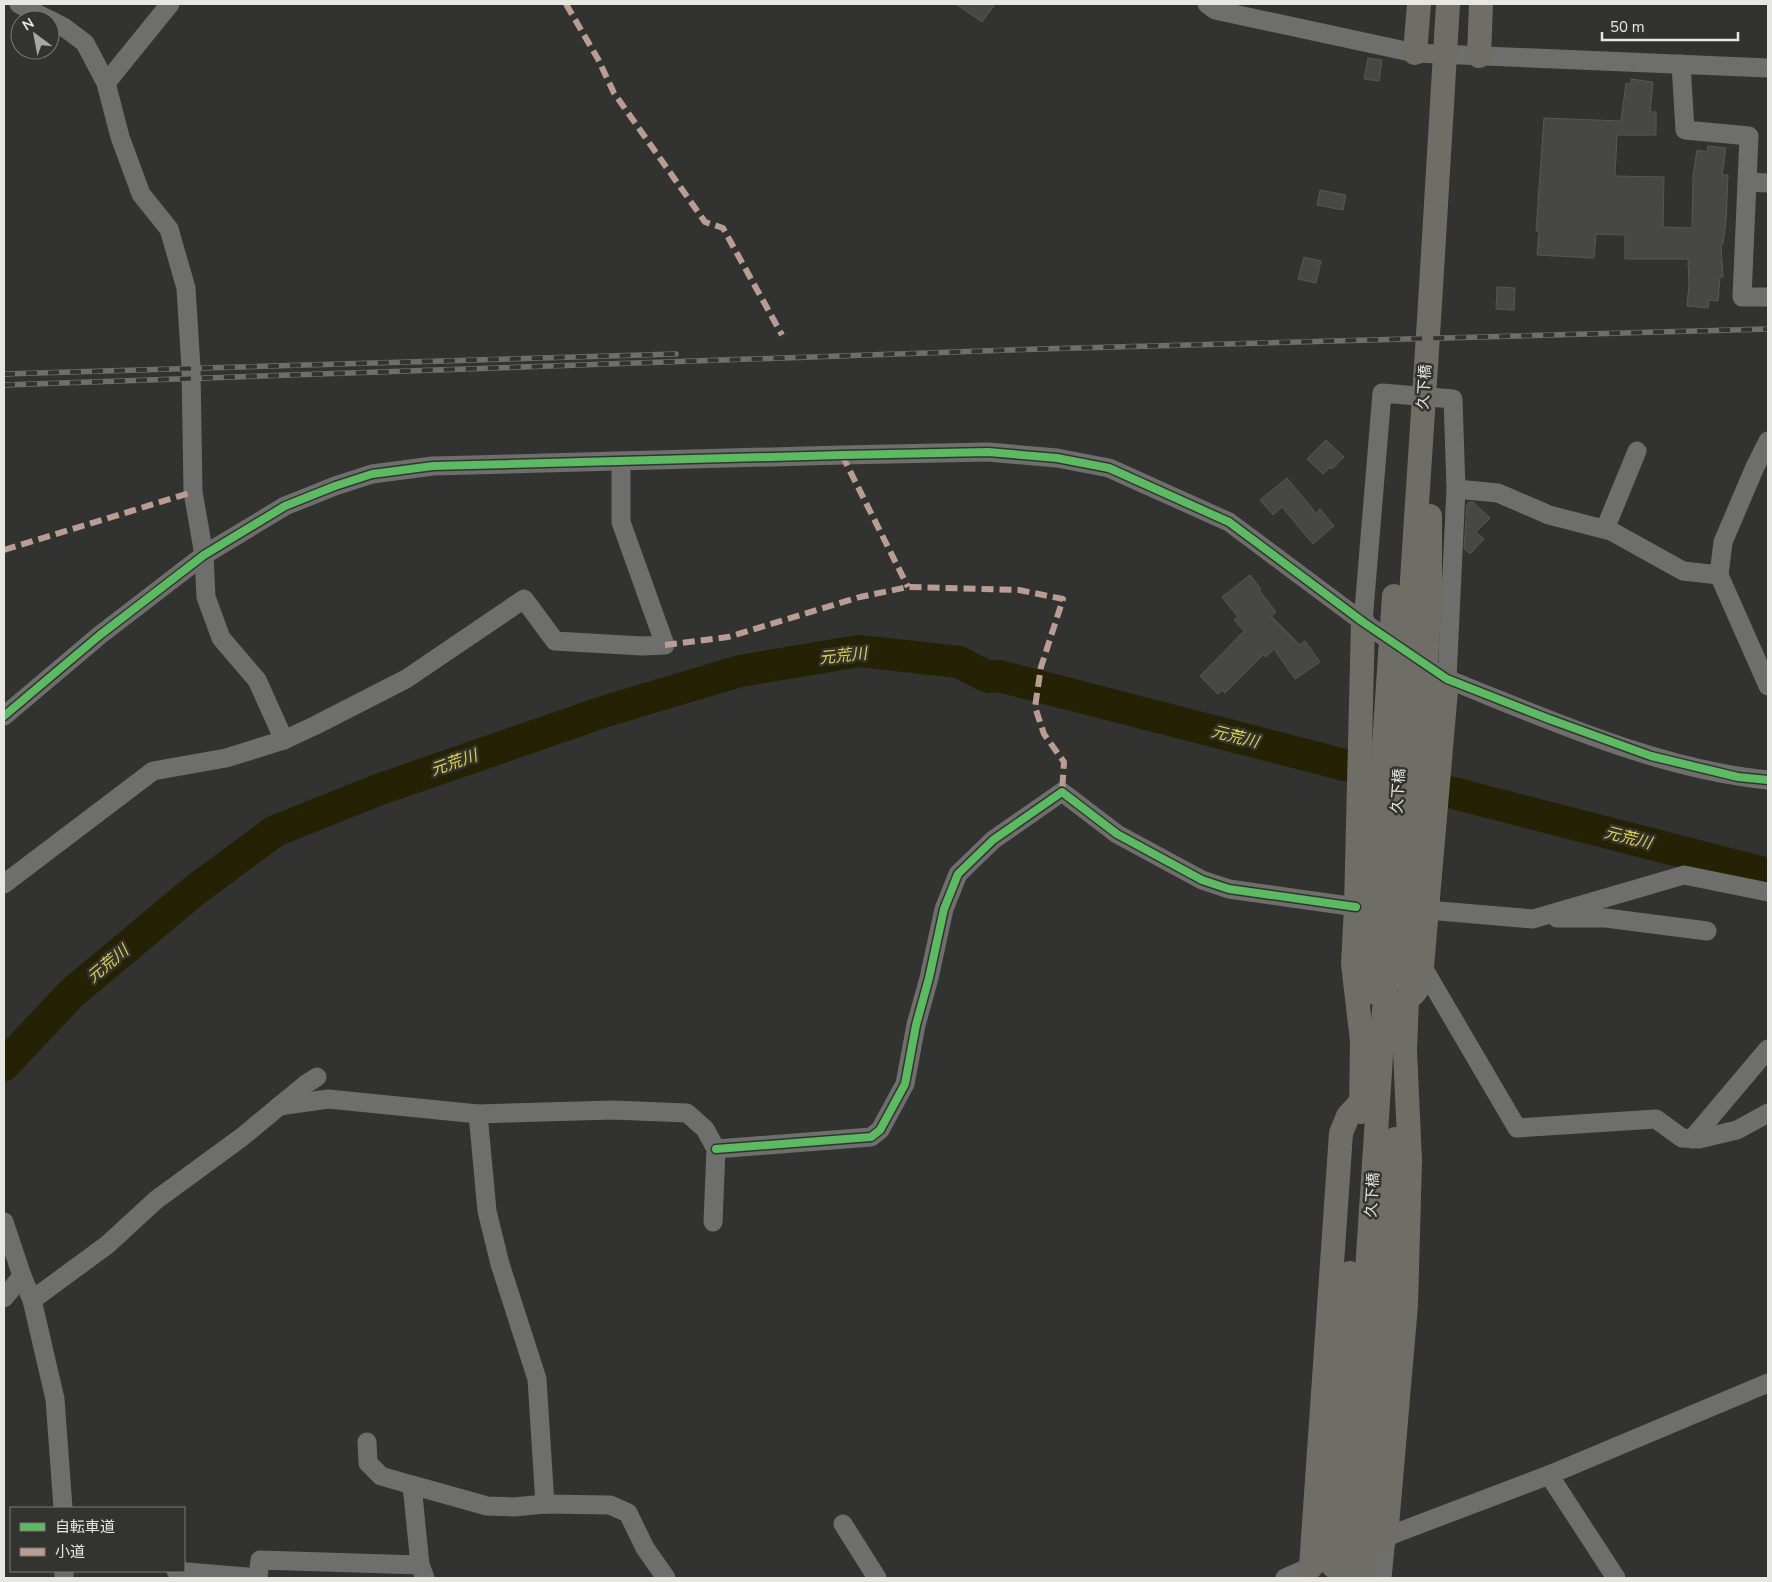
<svg xmlns="http://www.w3.org/2000/svg" width="1772" height="1582" font-family="'Nunito Sans','Noto Sans JP',sans-serif">
	<style>
		.lines { fill: none; stroke-linecap: round; stroke-linejoin: round }
		.river { stroke: #242105; stroke-width: 32 }
		.building { fill: #474746; stroke: #575754 }
		.minor { stroke: #6e6e6c; stroke-width: 19 }
		.major { stroke: #6f6e66; stroke-width: 24 }
		.rail-casing { stroke: #6e6e6c; stroke-width: 5.5 }
		.rail { stroke: #33332f; stroke-width: 4; stroke-dasharray: 11; stroke-linecap: butt }
		.quiet { stroke: #b99d93; stroke-width: 6; stroke-dasharray: 12 6; stroke-linecap: butt }
		.cycleway-casing { stroke: #33332f; stroke-width: 11 }
		.cycleway { stroke: #5cba63; stroke-width: 8 }
		.labels { text-anchor: middle; dominant-baseline: central; stroke-width: 5; stroke-linejoin: round; paint-order: stroke }
		.street-label { font-size: 15px; fill: #e6e6e3; stroke: #33332f }
		.water-label { font-size: 16px; font-style: italic; fill: #e0d14a; stroke: #33332f }
	</style>
	<rect width="100%" height="100%" fill="#323230"/>
	<g class="lines">
		<path class="river" d="M4,1065L72,993L195,890L275,831L375,791L606,711L740,671L859,651L959,662L988,677L999,676C1255,743 1512,807 1768,874"/>
	</g>
	<g class="building">
		<polygon points="956,4 995,4 982,22"/>
		<polygon points="1368,58 1382,60 1379,81 1364,79"/>
		<polygon points="1631,79 1653,82 1650,112 1656,112 1656,135 1617,135 1615,176 1664,177 1663,227 1692,228 1693,176 1697,150 1707,152 1708,146 1726,148 1722,175 1728,175 1726,221 1723,244 1721,244 1723,277 1720,277 1718,301 1709,300 1708,308 1687,306 1689,284 1688,259 1625,259 1625,235 1596,234 1594,258 1537,255 1539,231 1536,231 1544,118 1621,121 1626,83 1631,84"/>
		<polygon points="1320,190 1346,195 1343,210 1317,205"/>
		<polygon points="1304,257 1321,261 1316,283 1298,279"/>
		<polygon points="1497,287 1515,288 1514,310 1496,309"/>
		<polygon points="1326,440 1344,457 1332,469 1330,467 1323,474 1307,459"/>
		<polygon points="1287,478 1316,513 1320,509 1334,526 1313,544 1282,507 1273,515 1260,500"/>
		<polygon points="1469,502 1473,502 1490,518 1476,532 1484,539 1470,554 1464,549 1467,504"/>
		<polygon points="1250,575 1261,589 1259,590 1276,612 1271,616 1300,645 1305,641 1320,662 1295,679 1274,649 1266,657 1263,655 1225,693 1222,690 1218,694 1200,676 1244,631 1234,620 1238,617 1222,597"/>
	</g>
	<g class="lines">
		<g class="minor">
			<polyline points="19,4 49,20"/>
			<polyline points="1207,4 1215,10 1415,53 1768,68"/>
			<polyline points="50,20 65,28 85,43 106,83 120,137 141,194 169,229 186,288 191,368 193,492 204,555 206,597 221,638 257,680 284,740"/>
			<polyline points="1681,64 1685,130 1749,136 1742,297 1768,297"/>
			<polyline points="106,83 170,4"/>
			<polyline points="1747,182 1768,183"/>
			<polyline points="1768,441 1755,467 1723,542 1719,575 1768,686"/>
			<polyline points="1456,489 1498,493 1549,515 1611,531 1683,571 1719,575"/>
			<polyline points="1605,529 1637,451"/>
			<polyline points="1363,622 1382,393 1453,399 1456,489 1447,679"/>
			<path d="M1437,672L1447,679C1550,720 1657,769 1768,780"/>
			<polyline points="4,716 100,635 204,555 285,506 335,486 372,474 433,466 842,455 988,452 1057,458 1109,468 1229,522 1363,622 1399,647"/>
			<polyline points="4,884 153,771 226,758 284,740 316,725 406,679 524,599 555,641 642,646 665,645 621,522 621,462"/>
			<polyline points="1427,910 1533,919 1684,875 1768,892"/>
			<polyline points="1557,918 1606,918 1707,931"/>
			<polyline points="1422,966 1517,1128 1656,1119 1682,1138 1699,1139 1737,1130 1768,1113"/>
			<polyline points="279,1106 328,1099 478,1114 613,1110 687,1113 705,1129 716,1149 713,1222"/>
			<polyline points="478,1114 487,1211 500,1264 537,1379 545,1504"/>
			<polyline points="1692,1139 1768,1049"/>
			<polyline points="716,1149 871,1137 880,1130 905,1084 916,1025 929,978 944,909 958,874 993,840 1062,792 1117,834 1202,880 1229,889 1356,907"/>
			<polyline points="4,1222 22,1276 32,1300 55,1399 63,1508"/>
			<polyline points="4,1298 22,1276"/>
			<polyline points="32,1300 107,1245 156,1200 242,1137 306,1084 317,1077"/>
			<polyline points="367,1442 368,1463 381,1476 412,1485"/>
			<polyline points="1549,1475 1616,1578"/>
			<polyline points="843,1524 877,1578"/>
			<polyline points="1375,1541 1549,1475 1768,1383"/>
			<polyline points="420,1565 412,1485 487,1506 514,1507 545,1504 610,1505 628,1513 645,1548 666,1578"/>
			<polyline points="64,1571 64,1578"/>
			<polyline points="176,1571 258,1578 260,1560 420,1565 425,1578"/>
			<polyline points="1285,1578 1324,1561"/>
			<polyline points="1382,1578 1386,1537"/>
		</g>
		<g class="major">
			<polyline points="1415,53 1419,4"/>
			<polyline points="1479,56 1481,4"/>
			<polyline points="1406,982 1407,949 1430,601 1430,516"/>
			<polyline points="1365,994 1369,968 1394,596"/>
			<polyline points="1361,1112 1362,1041 1353,964 1356,907 1363,622"/>
			<path d="M1386,1537L1406,1305L1410,1161L1405,1050L1407,999C1416,993 1419,988 1421,978L1447,679"/>
			<polyline points="1333,1566 1334,1501 1350,1273"/>
			<polyline points="1311,1567 1341,1133 1348,1116 1362,1101"/>
			<polyline points="1363,1576 1395,1139"/>
			<polyline points="1347,1578 1430,304 1448,4"/>
		</g>
		<defs>
			<g id="rail">
				<polyline points="4,374 676,354"/>
				<polyline points="4,385 1040,349 1768,329"/>
			</g>
		</defs>
		<use href="#rail" class="rail-casing"/>
		<use href="#rail" class="rail"/>
		<g class="quiet">
			<polyline points="566,4 598,59 614,93 705,222 723,228 782,335"/>
			<polyline points="842,455 908,587"/>
			<polyline points="4,550 193,492"/>
			<polyline points="665,645 728,637 860,597 908,587 1019,590 1063,599 1041,667 1035,707 1044,734 1064,762 1062,792"/>
		</g>
		<defs>
			<g id="cycleway">
				<polyline points="4,716 100,635 204,555 285,506 335,486 372,474 433,466 842,455 988,452 1057,458 1109,468 1229,522 1363,622 1447,679 1549,719 1651,756 1738,777 1768,780"/>
				<polyline points="716,1149 871,1137 880,1130 905,1084 916,1025 929,978 944,909 958,874 993,840 1062,792 1117,834 1202,880 1229,889 1356,907"/>
			</g>
		</defs>
		<use href="#cycleway" class="cycleway-casing"/>
		<use href="#cycleway" class="cycleway"/>
	</g>
	<g class="labels">
		<g class="street-label">
			<text transform="translate(1424 387) rotate(-86)">久下橋</text>
			<text transform="translate(1398 791) rotate(-86)">久下橋</text>
			<text transform="translate(1372 1195) rotate(-86)">久下橋</text>
		</g>
		<g class="water-label">
			<text transform="translate(843 656) rotate(-6)">元荒川</text>
			<text transform="translate(1235 737) rotate(14)">元荒川</text>
			<text transform="translate(454 763) rotate(-19)">元荒川</text>
			<text transform="translate(1628 838) rotate(14)">元荒川</text>
			<text transform="translate(108 964) rotate(-40)">元荒川</text>
		</g>
	</g>
	<rect width="1772" height="1582" fill="none" stroke="#e6e6e3" stroke-width="10"/>
	<rect x="10" y="1507" width="175" height="65" fill="#33332f" stroke="#7b7b77"/>
	<rect x="20" y="1523" width="25" height="8" fill="#5cba63" stroke="#7b7b77"/>
	<text x="55" y="1532" font-size="15" fill="#e6e6e3">自転車道</text>
	<rect x="20" y="1548" width="25" height="8" fill="#b99d93" stroke="#7b7b77"/>
	<text x="55" y="1557" font-size="15" fill="#e6e6e3">小道</text>
	<g transform="translate(35 35) rotate(328)"><circle r="24" fill="#33332f" stroke="#7b7b77"/>
	<path d="M0-4L9 19L0 12L-9 19Z" fill="#a7a7a4"/>
	<text y="-8" font-size="14" font-weight="bold" text-anchor="middle" fill="#e6e6e3">N</text>
	</g>
	<path d="M1602 32v8h136v-8" fill="none" stroke="#e6e6e3" stroke-width="2.5"/>
	<text x="1610" y="32" font-size="15" fill="#e6e6e3" stroke="#33332f" stroke-width="4" paint-order="stroke">50 m</text>
</svg>
